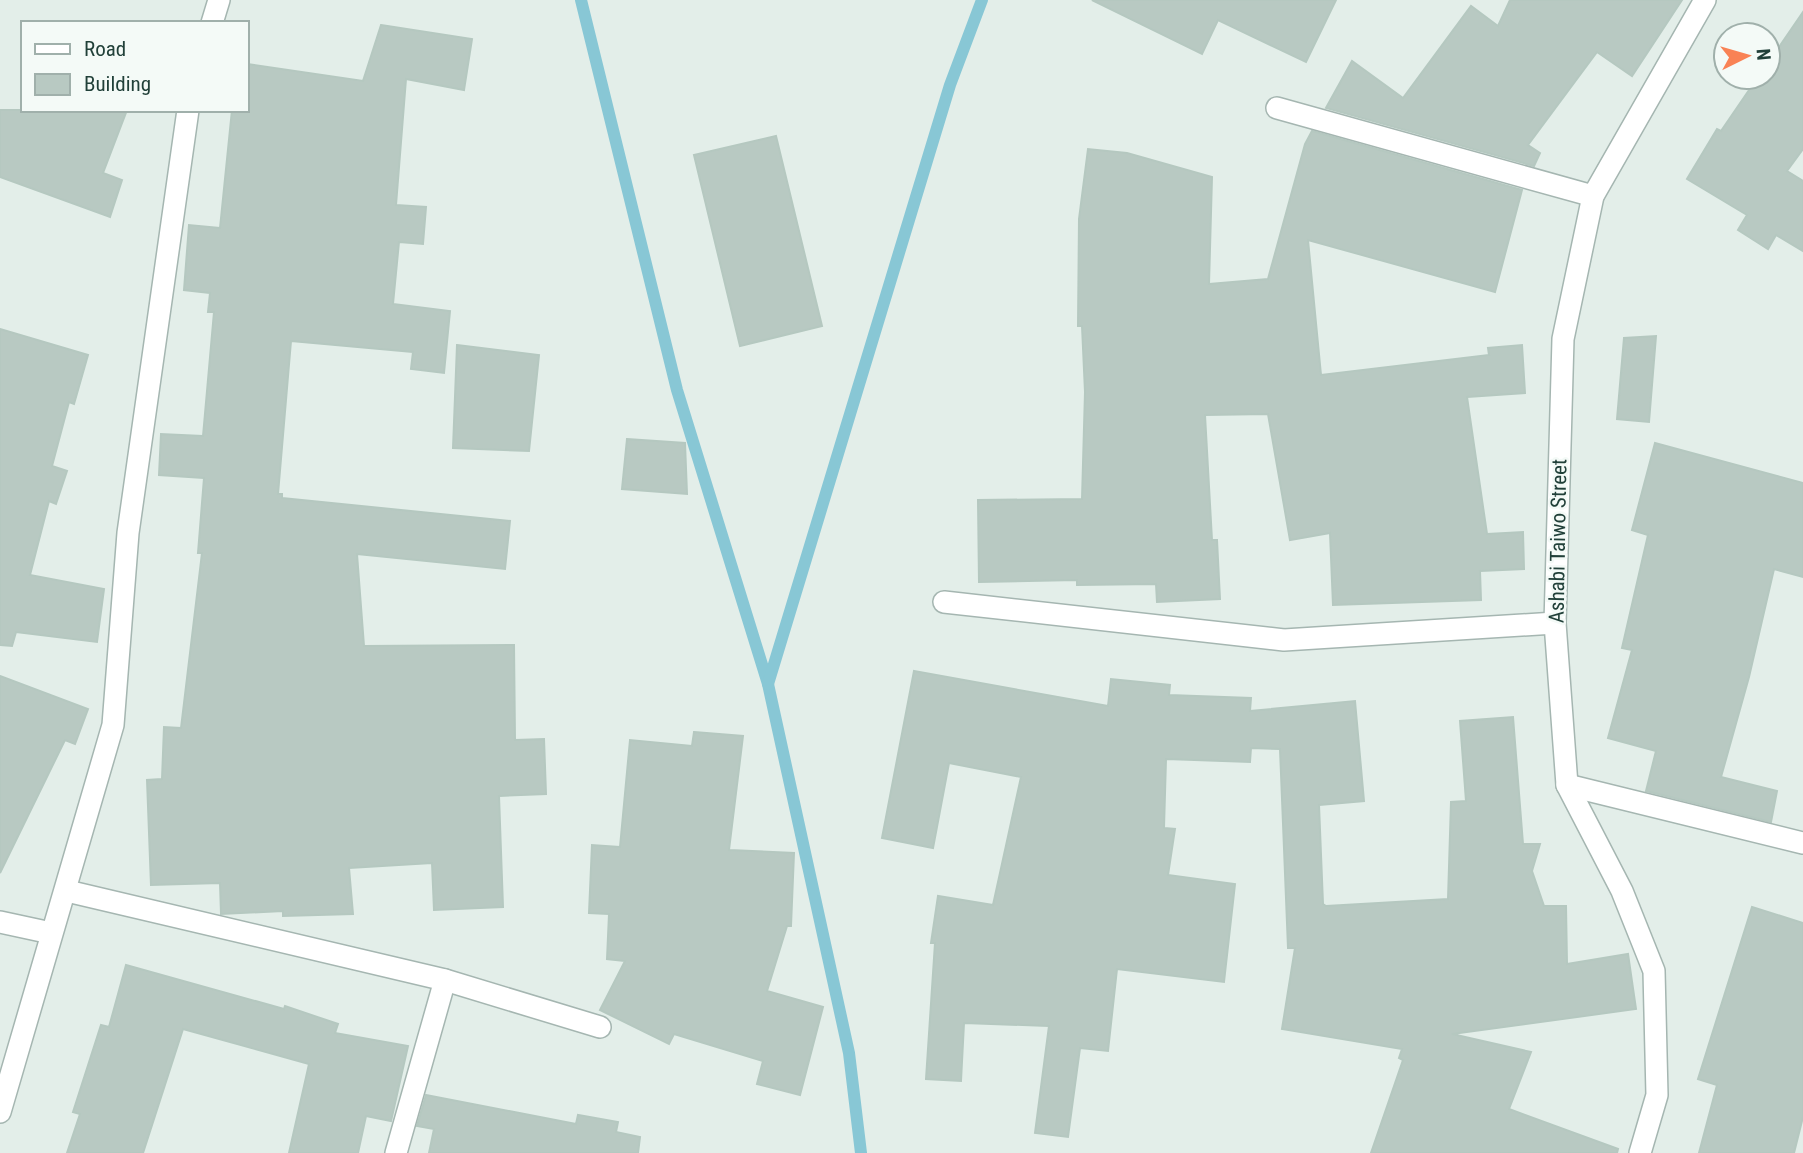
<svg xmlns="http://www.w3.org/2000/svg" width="1803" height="1153" font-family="'Roboto Condensed',sans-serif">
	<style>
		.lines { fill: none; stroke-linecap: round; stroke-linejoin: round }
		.stream { stroke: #88c7d5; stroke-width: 12 }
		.building { fill: #b8c9c2; stroke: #b5c8c0; stroke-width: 2 }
		.minor-casing { stroke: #a5b6b1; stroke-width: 24 }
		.minor { stroke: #fff; stroke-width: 21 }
		.labels { text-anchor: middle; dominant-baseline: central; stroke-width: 5; stroke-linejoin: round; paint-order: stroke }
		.street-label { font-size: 21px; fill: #214039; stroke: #f4faf7 }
	</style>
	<rect width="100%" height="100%" fill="#e3eee9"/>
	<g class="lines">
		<g class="stream">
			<polyline points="581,0 677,390 768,684 849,1053 861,1153"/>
			<polyline points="768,684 950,85 982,0"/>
		</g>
	</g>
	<g class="building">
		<polygon points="1092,0 1336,0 1306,62 1218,20 1202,54"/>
		<polygon points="1510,0 1682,0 1632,76 1597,52 1528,145 1540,153 1534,166 1326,108 1352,61 1403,98 1471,6 1498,26"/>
		<polygon points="1803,12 1803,149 1787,171 1803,181 1803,251 1776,235 1768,249 1738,230 1747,215 1687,179 1717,129 1721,131 1758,77 1768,77 1768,63"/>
		<polygon points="381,25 472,39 464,90 406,79 396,205 426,207 423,244 399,242 393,304 450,311 444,373 411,369 413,352 291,341 278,494 282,494 282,498 510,521 505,569 357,554 364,646 514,645 515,740 544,739 546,794 499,796 503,907 434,910 432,863 349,868 353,914 283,916 283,911 221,914 220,883 151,885 147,780 162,779 164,727 181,728 202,553 198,553 204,478 159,475 161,434 203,436 214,312 208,312 210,293 184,290 189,225 220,228 232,110 247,110 247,64 363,81"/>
		<polygon points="0,110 127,110 103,173 122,180 110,217 0,177"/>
		<polygon points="1312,131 1522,190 1495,292 1308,240 1321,375 1489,355 1488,348 1522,345 1525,393 1467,397 1487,534 1523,532 1524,569 1480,571 1481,600 1333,605 1330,533 1290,540 1268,414 1205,415 1212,540 1217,540 1220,599 1157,602 1156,584 1077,585 1077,580 979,582 978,500 1082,499 1085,392 1082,326 1078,326 1079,219 1088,149 1127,153 1212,177 1209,284 1268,279 1305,144"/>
		<polygon points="776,136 822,326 740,346 694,155"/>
		<polygon points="0,329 88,355 74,404 69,402 52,466 67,471 56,504 49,501 30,575 104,589 97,642 16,632 12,646 0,645"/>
		<polygon points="1656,336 1649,422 1617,419 1624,338"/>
		<polygon points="457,345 539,355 529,451 453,448"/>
		<polygon points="627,439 685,443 687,494 622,489"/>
		<polygon points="1655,443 1803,483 1803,577 1774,569 1749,677 1721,777 1777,791 1771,822 1646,791 1656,751 1608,738 1632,650 1622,648 1648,535 1632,530"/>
		<polygon points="914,671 1108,706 1111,679 1170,685 1169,695 1251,698 1250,711 1355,701 1364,801 1319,805 1323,904 1326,906 1448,899 1451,802 1466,801 1460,721 1513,717 1523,844 1540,844 1532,871 1544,906 1566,906 1567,964 1628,954 1636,1009 1452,1034 1531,1052 1509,1109 1618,1149 1617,1153 1371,1153 1403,1060 1399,1058 1402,1049 1282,1029 1295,948 1288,948 1280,749 1251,748 1250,762 1166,759 1164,828 1175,829 1168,875 1235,884 1224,982 1117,969 1108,1051 1080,1048 1068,1137 1035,1133 1049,1026 964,1023 961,1081 926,1079 935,943 931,943 938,896 993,905 1021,777 949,763 933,848 882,838"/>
		<polygon points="0,676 88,709 75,744 65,740 0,873"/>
		<polygon points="694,732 743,736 729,850 794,853 791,926 787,926 767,991 823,1007 800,1095 757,1084 763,1061 674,1034 669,1044 600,1010 625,961 607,959 609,914 589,913 592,845 620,847 630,740 692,746"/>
		<polygon points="1752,907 1803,923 1803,1117 1794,1153 1699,1153 1717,1085 1698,1079"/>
		<polygon points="126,965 284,1009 285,1006 338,1024 335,1033 408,1046 391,1121 366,1116 358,1153 289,1153 309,1064 183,1029 143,1153 67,1153 80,1114 73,1112 101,1025 109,1027"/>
		<polygon points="426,1095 576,1124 578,1115 618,1122 616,1132 640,1137 638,1153 429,1153 434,1129 417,1126"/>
	</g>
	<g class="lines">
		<defs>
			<g id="minor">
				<polyline points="212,23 219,0"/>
				<polyline points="1277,108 1593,196"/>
				<polyline points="944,602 1284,640 1555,623"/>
				<polyline points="1567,785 1803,843"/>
				<polyline points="67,891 445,980 600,1027"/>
				<polyline points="0,922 51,933"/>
				<polyline points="0,1112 113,725 128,533 188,110"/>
				<polyline points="396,1153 445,980"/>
				<polyline points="1640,1153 1657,1095 1654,971 1622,891 1567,785 1555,623 1563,339 1593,196 1705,0"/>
			</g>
		</defs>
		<use href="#minor" class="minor-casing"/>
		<use href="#minor" class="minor"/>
	</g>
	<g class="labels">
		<g class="street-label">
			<text transform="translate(1558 541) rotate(-89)">Ashabi Taiwo Street</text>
		</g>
	</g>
	<rect x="21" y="21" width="228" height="91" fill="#f4faf7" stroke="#a0b0ab" stroke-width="2"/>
	<rect x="35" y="44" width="35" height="10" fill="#ffffff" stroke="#a0b0ab" stroke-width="2"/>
	<text x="84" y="56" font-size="21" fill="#214039">Road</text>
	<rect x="35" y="74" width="35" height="21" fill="#b8c9c2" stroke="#a0b0ab" stroke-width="2"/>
	<text x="84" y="91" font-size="21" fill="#214039">Building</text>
	<g transform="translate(1747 56) rotate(85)"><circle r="33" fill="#f4faf7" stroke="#a0b0ab" stroke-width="2"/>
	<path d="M0-5L12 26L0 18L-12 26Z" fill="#f98255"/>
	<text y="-10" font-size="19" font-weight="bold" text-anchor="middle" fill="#214039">N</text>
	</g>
</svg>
